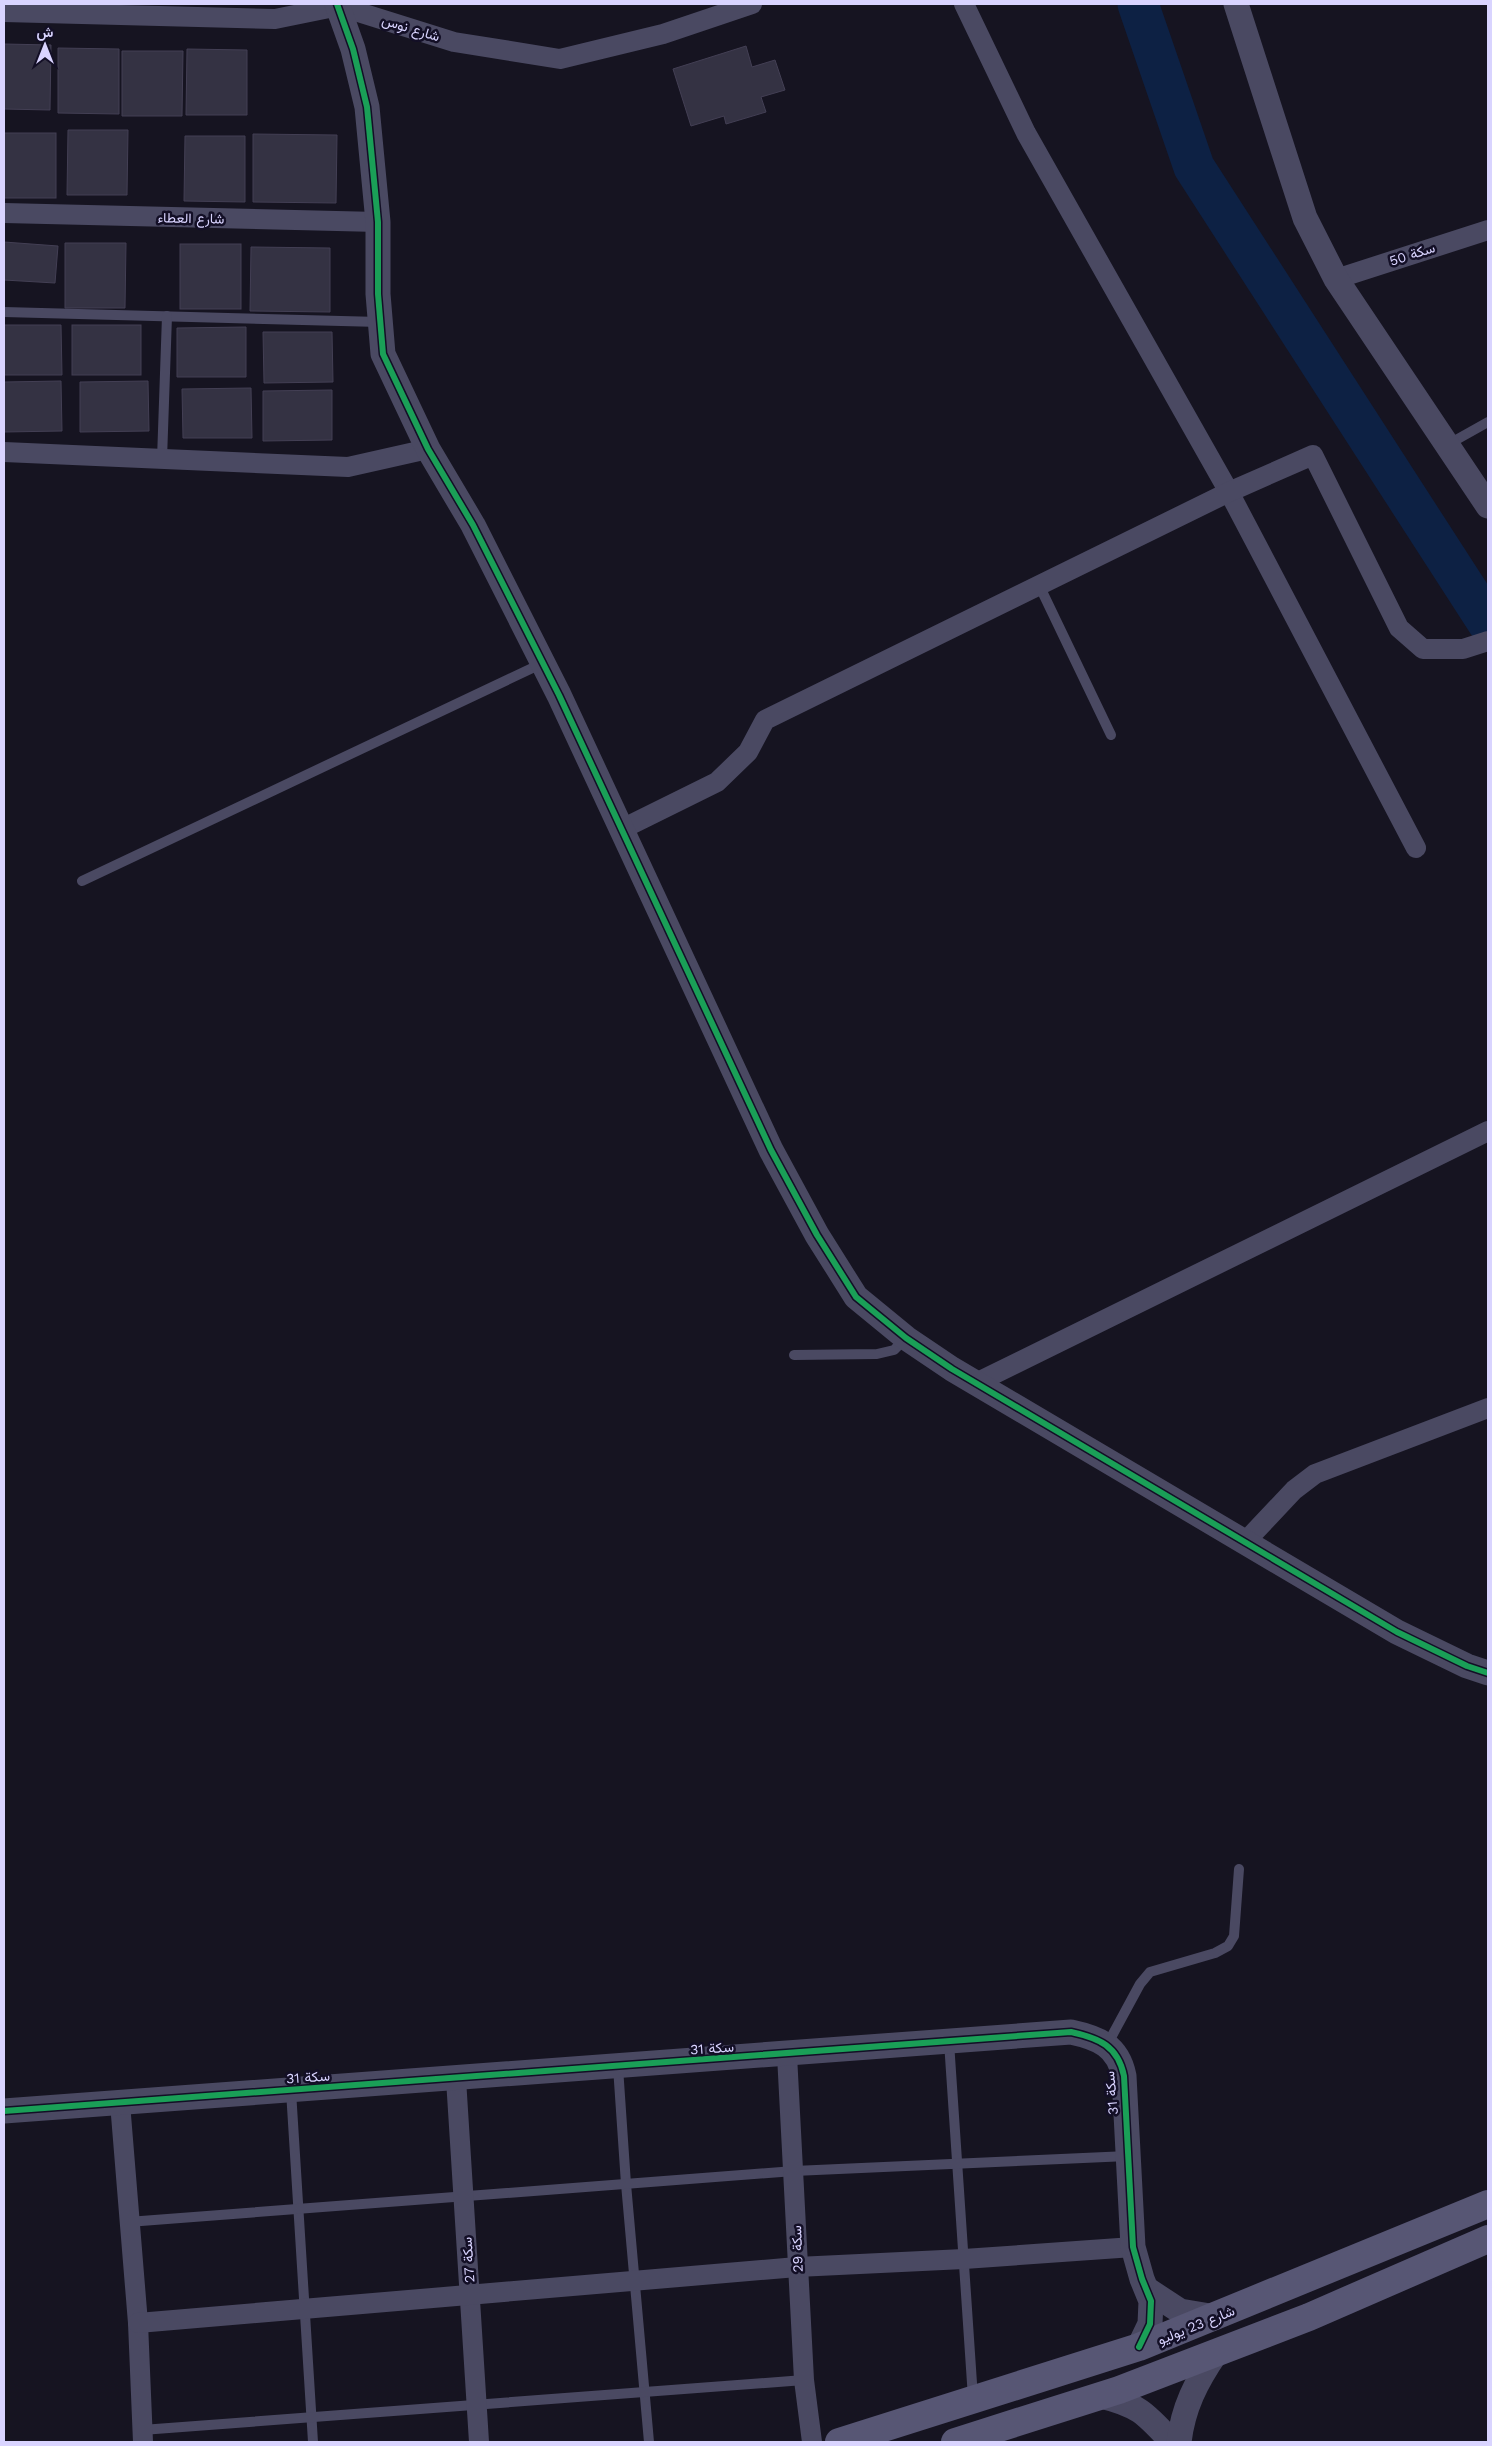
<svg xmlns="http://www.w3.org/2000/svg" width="1492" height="2446" font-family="'Work Sans',Vazirmatn,sans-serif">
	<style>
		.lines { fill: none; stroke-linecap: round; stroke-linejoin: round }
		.river { stroke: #0d2144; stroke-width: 41 }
		.building { fill: #343243; stroke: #433f54 }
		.service { stroke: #4a4962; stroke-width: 10 }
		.minor { stroke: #4a4962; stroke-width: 20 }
		.tertiary { stroke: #4a4962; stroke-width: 25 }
		.secondary { stroke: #575674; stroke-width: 28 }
		.cycleway-casing { stroke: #130f26; stroke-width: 9 }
		.cycleway { stroke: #1a9f57; stroke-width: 6 }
		.labels { text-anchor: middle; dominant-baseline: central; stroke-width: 5; stroke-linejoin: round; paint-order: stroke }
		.street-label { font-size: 14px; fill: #d9d4ff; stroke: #130f26 }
	</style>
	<rect width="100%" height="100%" fill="#161421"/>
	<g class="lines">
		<polyline class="river" points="1138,4 1194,167 1488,623"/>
	</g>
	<g class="building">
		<polygon points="4,44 51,45 50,110 4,109"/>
		<polygon points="746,46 752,67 775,60 785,90 761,97 766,112 726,124 724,116 691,126 673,69"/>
		<polygon points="58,48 119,49 119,114 58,113"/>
		<polygon points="187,49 247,50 247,115 186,115"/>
		<polygon points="122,51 183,51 182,116 122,116"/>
		<polygon points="68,130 128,130 127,195 67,195"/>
		<rect x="4" y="133" width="52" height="65"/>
		<polygon points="253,134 337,135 336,203 253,202"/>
		<polygon points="185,136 245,136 245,202 184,201"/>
		<polygon points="4,242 58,246 55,283 4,280"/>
		<polygon points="65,243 126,243 125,308 65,308"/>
		<rect x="180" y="244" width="61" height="65"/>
		<polygon points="251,247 330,248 330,312 250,311"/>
		<polygon points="4,325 61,325 62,375 4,375"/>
		<rect x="72" y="325" width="69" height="50"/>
		<polygon points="246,327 246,377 177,377 177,328"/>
		<polygon points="263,332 332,332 333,382 264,383"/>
		<polygon points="61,381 62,431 4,432 4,382"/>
		<polygon points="148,381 149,431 80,432 80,382"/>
		<polygon points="251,388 252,438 183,438 182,389"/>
		<polygon points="332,390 332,440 263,441 263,391"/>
	</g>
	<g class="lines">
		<g class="service">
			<polyline points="4,312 380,322"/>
			<polyline points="1447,445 1488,422"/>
			<polyline points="162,459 167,316"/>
			<polyline points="1039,585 1111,735"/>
			<polyline points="82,881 543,663"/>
			<polyline points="794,1355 877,1354 894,1350 906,1338"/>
			<polyline points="949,2042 973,2398"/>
			<polyline points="1107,2045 1140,1984 1150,1972 1215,1953 1228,1946 1234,1936 1239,1869"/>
			<polyline points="618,2067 626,2184 649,2442"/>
			<polyline points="291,2091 313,2442"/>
			<polyline points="128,2222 794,2171 1128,2156"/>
			<polyline points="142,2430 804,2380"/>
		</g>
		<g class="minor">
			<polyline points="964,4 1026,133 1229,492 1416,848"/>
			<polyline points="4,12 275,19 339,6 454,42 560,59 663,34 752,4"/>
			<polyline points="4,213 378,222"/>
			<polyline points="1336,279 1488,230"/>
			<polyline points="4,452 348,467 428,449"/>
			<polyline points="622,829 717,782 748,752 765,720 1229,492 1313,455 1399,628 1423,649 1463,649 1488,641"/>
			<polyline points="976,1383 1488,1131"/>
			<polyline points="1245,1542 1294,1490 1315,1474 1488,1408"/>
			<polyline points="787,2055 804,2380 812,2442"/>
			<polyline points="456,2079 479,2442"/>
			<polyline points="120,2103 138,2323 143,2442"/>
			<polyline points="138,2323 797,2267 964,2259 1133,2247"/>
		</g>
		<g class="tertiary">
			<polyline points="337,4 353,49 367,107 378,222 378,294 383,354 428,449 473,525 559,695 771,1150 817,1235 856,1297 906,1338 952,1369 1397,1632 1467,1666 1488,1673"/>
			<polyline points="1236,4 1305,218 1336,279 1488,506"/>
			<path d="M4,2111L1071,2032C1099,2038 1118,2046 1124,2076L1133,2247L1142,2279L1151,2301L1150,2324L1139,2347"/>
			<polyline points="1148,2290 1180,2311 1216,2317"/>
			<path d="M1101,2396C1139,2405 1146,2414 1172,2442"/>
			<path d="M1179,2442C1183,2408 1196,2382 1216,2353"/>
		</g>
		<g class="secondary">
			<polyline points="839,2442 1139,2347 1488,2204"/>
			<polyline points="955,2442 1119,2390 1309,2317 1488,2239"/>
		</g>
		<defs>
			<g id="cycleway">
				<polyline points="337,4 353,49 367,107 378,222 378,294 383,354 428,449 473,525 559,695 771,1150 817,1235 856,1297 906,1338 952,1369 1397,1632 1467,1666 1488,1673"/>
				<path d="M4,2111L1071,2032C1099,2038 1118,2046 1124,2076L1133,2247L1142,2279L1151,2301L1150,2324L1139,2347"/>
			</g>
		</defs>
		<use href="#cycleway" class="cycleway-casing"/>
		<use href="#cycleway" class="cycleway"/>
	</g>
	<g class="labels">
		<g class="street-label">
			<text transform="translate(411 28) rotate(17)">شارع نوس</text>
			<text transform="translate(191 218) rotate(1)">شارع العطاء</text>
			<text transform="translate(1412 254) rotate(-18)">سكة 50</text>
			<text transform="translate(712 2048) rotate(-4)">سكة 31</text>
			<text transform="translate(308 2077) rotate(-4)">سكة 31</text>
			<text transform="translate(1111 2093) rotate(-95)">سكة 31</text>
			<text transform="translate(797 2249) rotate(-92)">سكة 29</text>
			<text transform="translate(468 2260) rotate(-94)">سكة 27</text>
			<text transform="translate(1196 2325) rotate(-22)">شارع 23 يوليو</text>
		</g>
	</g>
	<rect width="1492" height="2446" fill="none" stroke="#d9d4ff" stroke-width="10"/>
	<g transform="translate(45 45)" stroke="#130f26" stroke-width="4" paint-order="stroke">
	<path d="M0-4L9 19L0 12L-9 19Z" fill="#d9d4ff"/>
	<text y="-8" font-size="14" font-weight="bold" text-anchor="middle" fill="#d9d4ff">ش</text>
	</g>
</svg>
